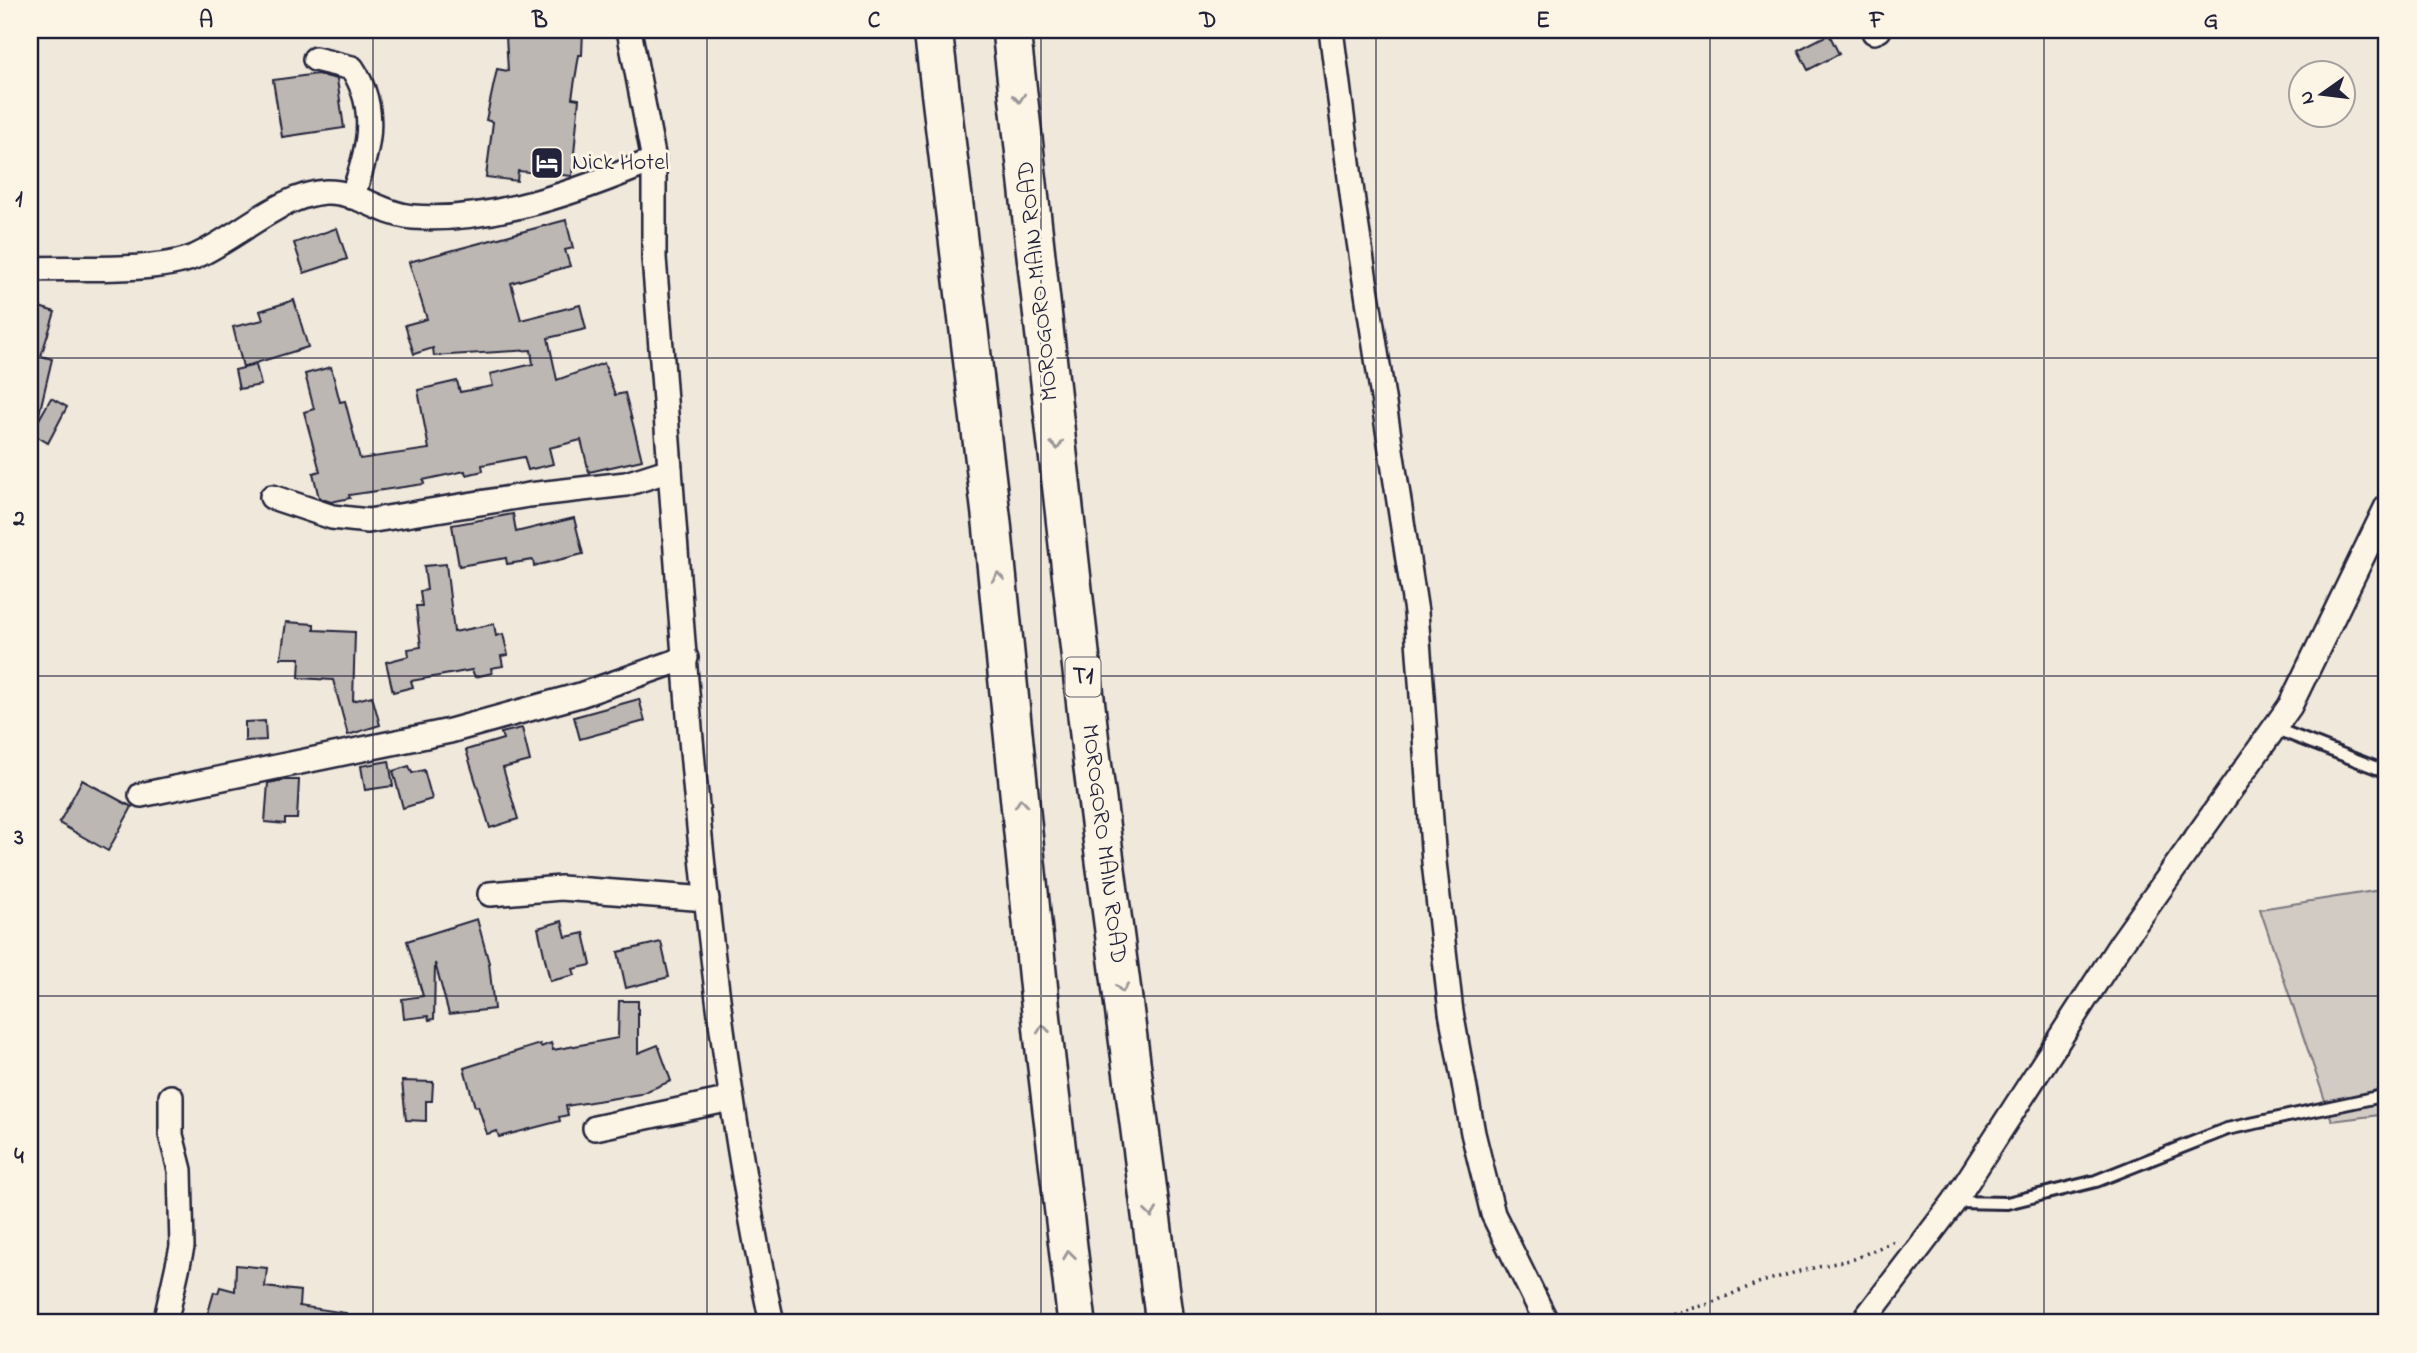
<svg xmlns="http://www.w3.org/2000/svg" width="2417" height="1353" font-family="'Indie Flower',sans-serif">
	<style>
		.green { fill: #d1cbc3; stroke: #7a767f; stroke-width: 2 }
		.building { fill: #bcb7b3; stroke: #22223b; stroke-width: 2 }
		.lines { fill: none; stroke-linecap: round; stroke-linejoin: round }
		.service-casing { stroke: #22223b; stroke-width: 16 }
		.minor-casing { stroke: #22223b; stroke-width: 28 }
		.trunk-casing { stroke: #22223b; stroke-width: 42 }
		.path { stroke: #22223b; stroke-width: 3.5; stroke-dasharray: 2 5; stroke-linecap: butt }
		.service { stroke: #fcf5e5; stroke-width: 10 }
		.minor { stroke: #fcf5e5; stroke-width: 23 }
		.trunk { stroke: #fcf5e5; stroke-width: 37 }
		.oneway { stroke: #9a9698 }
		.grid { fill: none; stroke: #22223b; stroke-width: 2; stroke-opacity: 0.55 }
		.labels { text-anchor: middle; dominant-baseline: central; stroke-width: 6; stroke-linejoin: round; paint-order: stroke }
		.shield { fill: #fcf5e5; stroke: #63616e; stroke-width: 2 }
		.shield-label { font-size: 23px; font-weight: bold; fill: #22223b }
		.poi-label { font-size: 24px; fill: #22223b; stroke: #fcf5e5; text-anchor: start }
		.street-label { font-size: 24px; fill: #22223b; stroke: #fcf5e5 }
		.neatline { fill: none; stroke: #22223b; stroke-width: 2.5 }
		.grid-label { font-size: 23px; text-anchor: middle; font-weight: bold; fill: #22223b }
	</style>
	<rect width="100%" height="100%" fill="#efe8db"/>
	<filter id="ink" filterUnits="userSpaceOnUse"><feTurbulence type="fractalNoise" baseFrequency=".0143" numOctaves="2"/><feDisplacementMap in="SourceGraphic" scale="14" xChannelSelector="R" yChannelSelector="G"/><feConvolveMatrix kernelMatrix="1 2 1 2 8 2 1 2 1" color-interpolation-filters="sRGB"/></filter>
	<g filter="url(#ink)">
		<polygon class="green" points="2387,889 2387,1114 2332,1121 2260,909"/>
		<g class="building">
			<polygon points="552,30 583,30 582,55 579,55 572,98 579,99 572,176 518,171 517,181 486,177 493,122 486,120 497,69 508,71 506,36 552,33"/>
			<polygon points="1829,34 1839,54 1808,70 1798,50"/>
			<polygon points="317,74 337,79 344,128 282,137 273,80"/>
			<polygon points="566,220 573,248 565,250 570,266 511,283 521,320 580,305 586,329 548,338 557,380 604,363 615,395 625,393 642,460 589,472 581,440 549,448 553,464 528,470 524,457 482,465 483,471 466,475 465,471 423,480 424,484 349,495 350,498 331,502 319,498 313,473 320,471 304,412 314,409 305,374 331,367 340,402 345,401 360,459 429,449 418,390 457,381 460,392 493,386 490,374 533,364 531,350 434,356 433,348 414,354 405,325 427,319 409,262"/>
			<polygon points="337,228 347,259 304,273 294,243"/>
			<polygon points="294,300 308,347 243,367 233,327 263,320 260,311"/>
			<polygon points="30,304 55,312 41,356 52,359 37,423 51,398 67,407 48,443 31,433 36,425 30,425"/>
			<polygon points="256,365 261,385 239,389 235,370"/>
			<polygon points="513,514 516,532 574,518 583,554 534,566 533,560 507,564 506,558 459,566 452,525"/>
			<polygon points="446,564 454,632 494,624 496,636 503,634 508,655 501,656 503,666 491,668 492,673 475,677 472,670 411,681 413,687 393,692 386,662 409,656 408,649 421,647 416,606 422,606 420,591 427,590 424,566"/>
			<polygon points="286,622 314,624 314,630 355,632 353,701 372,696 380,725 348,735 333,680 299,678 300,658 281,658"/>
			<polygon points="639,699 645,721 580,739 574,717"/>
			<polygon points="265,721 266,740 245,741 245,722"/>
			<polygon points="522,728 530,761 503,768 518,819 490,828 466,750 503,739 501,733"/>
			<polygon points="389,761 393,786 365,790 361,766"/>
			<polygon points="409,766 412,773 424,770 432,799 403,808 393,771"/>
			<polygon points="82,780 132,807 108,851 59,823"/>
			<polygon points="285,780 299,780 297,819 285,819 285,824 265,822 268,783"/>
			<polygon points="477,919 489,963 494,1009 449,1014 435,963 434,1019 429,1020 428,1016 404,1019 402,999 423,996 407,941"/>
			<polygon points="562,921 566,937 584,933 591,965 573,969 575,975 550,981 538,928"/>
			<polygon points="661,942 669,977 626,988 618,952"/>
			<polygon points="619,1001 638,1001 638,1053 658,1045 671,1081 640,1094 566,1106 568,1115 559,1117 560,1121 499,1137 497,1131 487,1134 478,1106 475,1107 464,1068 540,1044 541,1047 551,1043 553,1050 618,1038"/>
			<polygon points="402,1081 433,1082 432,1101 426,1101 426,1121 406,1120"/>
			<polygon points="236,1265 267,1268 265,1287 300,1291 299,1306 346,1313 345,1323 205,1323 214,1292 218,1293 220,1287 235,1291"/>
		</g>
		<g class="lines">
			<defs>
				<g id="service">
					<polyline points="2274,728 2387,772"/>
					<polyline points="1955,1202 2007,1203 2096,1181 2227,1129 2387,1095"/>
				</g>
				<g id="minor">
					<path d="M629,30L654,160V258C683,613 697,974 772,1323"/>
					<polyline points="1331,30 1354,209 1416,612 1434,862 1451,1012 1473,1133 1493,1214 1547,1323"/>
					<polyline points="1874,32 1879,30"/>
					<path d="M315,59L352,68C380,110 368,153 352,197"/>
					<path d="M30,269C75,267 153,273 194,257C236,239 281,194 326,192C357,191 383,215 413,217C493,223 582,190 654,160"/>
					<polyline points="272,497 332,517 368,521 529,495 626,484 670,470"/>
					<polyline points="141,795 450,731 580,695 686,658"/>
					<polyline points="490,894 561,888 707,899"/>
					<polyline points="595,1128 731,1099"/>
					<polyline points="165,1323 182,1247 180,1170 171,1135 171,1097"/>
					<polyline points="1862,1323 1954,1202 2120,945 2290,706 2387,506"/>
				</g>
				<g id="trunk">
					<polyline points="933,30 992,523 1044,1042 1077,1323"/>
					<polyline points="1011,30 1092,761 1165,1323"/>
				</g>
			</defs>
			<use href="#service" class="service-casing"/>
			<use href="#minor" class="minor-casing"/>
			<use href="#trunk" class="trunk-casing"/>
			<polyline class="path" points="1568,1317 1658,1317 1706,1305 1758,1283 1800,1271 1854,1259 1897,1240"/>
			<use href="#service" class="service"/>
			<use href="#minor" class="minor"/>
			<use href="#trunk" class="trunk"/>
		</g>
		<defs><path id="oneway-chevron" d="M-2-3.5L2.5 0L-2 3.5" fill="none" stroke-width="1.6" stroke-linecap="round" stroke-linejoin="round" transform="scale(1.75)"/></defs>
		<g class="oneway">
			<use href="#oneway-chevron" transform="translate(1019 98) rotate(84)"/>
			<use href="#oneway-chevron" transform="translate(1057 445) rotate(84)"/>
			<use href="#oneway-chevron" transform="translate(998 577) rotate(-96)"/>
			<use href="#oneway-chevron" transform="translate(1021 803) rotate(-96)"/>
			<use href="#oneway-chevron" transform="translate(1122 988) rotate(83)"/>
			<use href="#oneway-chevron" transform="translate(1043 1029) rotate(-96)"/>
			<use href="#oneway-chevron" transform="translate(1151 1213) rotate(83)"/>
			<use href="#oneway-chevron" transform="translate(1069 1255) rotate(-97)"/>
		</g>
	</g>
	<path class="grid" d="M373,30V1323M707,30V1323M1041,30V1323M1376,30V1323M1710,30V1323M2044,30V1323M30,358H2387M30,676H2387M30,996H2387"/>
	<defs>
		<symbol id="hotel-square" viewBox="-11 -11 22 22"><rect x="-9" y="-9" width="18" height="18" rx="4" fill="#22223b" stroke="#fcf5e5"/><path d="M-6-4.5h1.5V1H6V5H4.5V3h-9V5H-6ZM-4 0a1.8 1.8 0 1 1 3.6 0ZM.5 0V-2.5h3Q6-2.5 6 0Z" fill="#fff"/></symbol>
	</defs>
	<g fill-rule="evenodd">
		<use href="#hotel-square" x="528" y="144" width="38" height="38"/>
	</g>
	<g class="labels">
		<rect class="shield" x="1065.5" y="657.5" width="35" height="39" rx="5"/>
		<g class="shield-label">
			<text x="1083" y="677">T1</text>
		</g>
		<g class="poi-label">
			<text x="572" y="163">Nick Hotel</text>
		</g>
		<g class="street-label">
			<text transform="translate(1039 281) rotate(-96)">MOROGORO MAIN ROAD</text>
			<text transform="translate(1103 844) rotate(83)">MOROGORO MAIN ROAD</text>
		</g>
	</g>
	<rect width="2417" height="1353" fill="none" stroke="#fcf5e5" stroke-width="77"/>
	<g transform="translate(2322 94) rotate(256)"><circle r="33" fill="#fcf5e5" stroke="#a5a1a1" stroke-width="2"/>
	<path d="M0-5L12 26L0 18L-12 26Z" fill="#22223b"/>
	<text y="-10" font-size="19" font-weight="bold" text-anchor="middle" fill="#22223b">N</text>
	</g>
	<rect x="38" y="38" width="2340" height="1276" class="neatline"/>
	<g class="grid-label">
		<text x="206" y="27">A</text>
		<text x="540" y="27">B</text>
		<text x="874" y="27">C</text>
		<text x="1208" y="27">D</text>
		<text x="1543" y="27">E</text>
		<text x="1877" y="27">F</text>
		<text x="2211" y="27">G</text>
		<text x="19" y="206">1</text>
		<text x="19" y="525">2</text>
		<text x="19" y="844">3</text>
		<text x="19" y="1163">4</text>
	</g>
</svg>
